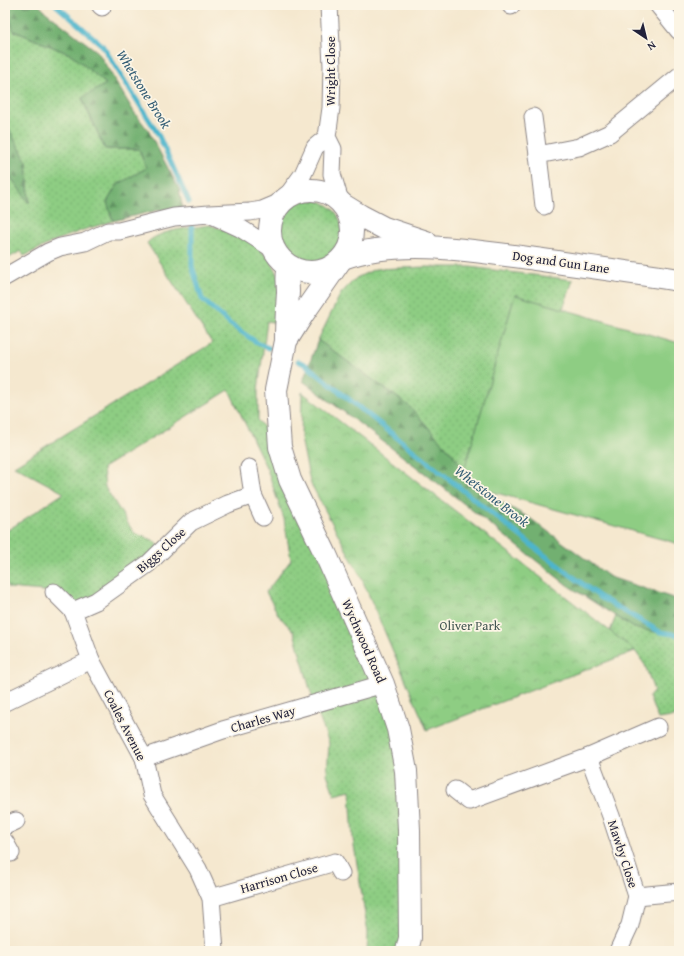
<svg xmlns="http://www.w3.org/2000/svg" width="684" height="956" font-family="'Gentium Book Plus',serif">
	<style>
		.grass { fill: url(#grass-dots); stroke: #58785f }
		.forest { fill: url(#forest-firs); stroke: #4a6956 }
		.park { fill: url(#park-crowns); stroke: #58785f }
		.garden { fill: #8ecd83; stroke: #58785f }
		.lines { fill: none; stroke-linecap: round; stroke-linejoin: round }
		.stream { stroke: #4db5cc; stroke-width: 5 }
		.street-casing { stroke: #8c8585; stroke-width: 19 }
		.secondary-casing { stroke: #8c8585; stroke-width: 24 }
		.street { stroke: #fff; stroke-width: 17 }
		.secondary { stroke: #fff; stroke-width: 22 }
		.labels { text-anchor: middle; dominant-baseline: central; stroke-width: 3.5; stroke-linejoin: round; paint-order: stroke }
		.street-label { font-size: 13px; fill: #22223b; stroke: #fcf5e5 }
		.park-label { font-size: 13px; fill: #425551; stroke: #fcf5e5 }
		.water-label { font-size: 14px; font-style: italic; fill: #335d75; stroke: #fcf5e5 }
	</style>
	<defs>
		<pattern id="grass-dots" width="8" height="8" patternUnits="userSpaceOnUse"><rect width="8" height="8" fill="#8ecd83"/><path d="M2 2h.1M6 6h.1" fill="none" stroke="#7ab072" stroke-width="1.8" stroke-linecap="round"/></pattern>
		<pattern id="forest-firs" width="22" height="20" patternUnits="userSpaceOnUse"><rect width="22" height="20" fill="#72b071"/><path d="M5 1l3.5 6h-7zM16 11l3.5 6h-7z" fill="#5d8f5e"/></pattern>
		<pattern id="park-crowns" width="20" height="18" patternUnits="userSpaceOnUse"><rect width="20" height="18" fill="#8ecd83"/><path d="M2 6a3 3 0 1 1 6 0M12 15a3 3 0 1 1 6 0" fill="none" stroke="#7ab072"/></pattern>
	</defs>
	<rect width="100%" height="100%" fill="#fcf5e5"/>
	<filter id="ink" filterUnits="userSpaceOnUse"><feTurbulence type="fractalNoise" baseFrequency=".025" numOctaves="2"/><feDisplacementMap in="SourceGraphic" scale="8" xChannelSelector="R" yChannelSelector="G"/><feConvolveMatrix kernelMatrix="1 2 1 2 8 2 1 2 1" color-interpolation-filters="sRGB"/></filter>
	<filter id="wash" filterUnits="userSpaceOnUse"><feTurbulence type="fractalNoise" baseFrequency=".012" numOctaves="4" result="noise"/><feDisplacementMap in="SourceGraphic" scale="16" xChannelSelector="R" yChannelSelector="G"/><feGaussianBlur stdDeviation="0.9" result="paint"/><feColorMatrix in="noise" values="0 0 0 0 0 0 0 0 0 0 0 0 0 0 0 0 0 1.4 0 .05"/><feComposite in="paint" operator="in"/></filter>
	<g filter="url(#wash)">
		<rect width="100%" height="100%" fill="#f5e8cf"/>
		<g class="grass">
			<polygon points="5,5 14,31 72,55 106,84 82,99 105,149 139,149 146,168 117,185 107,202 113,221 83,230 57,240 24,256 21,251 5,260 5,169 29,202 27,162 5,122"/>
			<circle cx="311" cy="231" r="31"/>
			<path d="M210,225C235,233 270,247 278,276C280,285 277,312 277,323L267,321L258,390V420L280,447L398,729L404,951H367L368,933L353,839L350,790L334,794L327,774L329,743L314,704L294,632L279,616L266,592L291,560L284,519L267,469L229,390L103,468L105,487L134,533L153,540L162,550L73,611L54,592L9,588L5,580V532L64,493L14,466L212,343L147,243C160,229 192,228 210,225Z"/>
			<polygon points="425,267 470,267 573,280 563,309 515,295 464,471 455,457 409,406 318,340 341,293 356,278 375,269"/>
			<polygon points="616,616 634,628 679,635 679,716 658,719 649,697 654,691 645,665 635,651 610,631"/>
		</g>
		<g class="forest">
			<polygon points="5,5 39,5 47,13 98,52 134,112 148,130 179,189 183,209 159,210 113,221 107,202 117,185 146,168 139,149 105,149 82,98 106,84 72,55 14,31"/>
			<polygon points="5,122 27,162 29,203 5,169"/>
			<polygon points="318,340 409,406 455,457 475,487 531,519 610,577 679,600 679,637 634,628 567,585 435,481 303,381"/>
		</g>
		<polygon class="park" points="302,392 610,631 635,651 427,730 361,577 310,482 301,438"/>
		<polygon class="garden" points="515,295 679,343 679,544 475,487 464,471"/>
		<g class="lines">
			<g class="stream">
				<polyline points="56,5 102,45 158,134 189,202"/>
				<polyline points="192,227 192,266 202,299 230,324 259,344 269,348"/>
				<polyline points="298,361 306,365 543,554 600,597 660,632 679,635"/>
			</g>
		</g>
	</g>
	<g filter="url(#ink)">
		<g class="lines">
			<defs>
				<g id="street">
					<polyline points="100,5 102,7"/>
					<polyline points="329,5 332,66 331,108 327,137 333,149 332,174 340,201"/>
					<polyline points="511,5 511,6"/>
					<polyline points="658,5 679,31"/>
					<polyline points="533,117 538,155"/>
					<polyline points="284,200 303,174 315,147 327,137"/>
					<polyline points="544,206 538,155 579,147 610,133 679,76"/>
					<polyline points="214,216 240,228 273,249"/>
					<polyline points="5,277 48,252 60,247 85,242 108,231 119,231 174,217 209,214 250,212 262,210 281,202"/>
					<polyline points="249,468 253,495 263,517"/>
					<polyline points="54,592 73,611 91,660 144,758 152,795 198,869 211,898 215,951"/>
					<polyline points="73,611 96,601 148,564 191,522 228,504 253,495"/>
					<polyline points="5,702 91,660"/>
					<polyline points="589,757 658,727"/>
					<polyline points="144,758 223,730 383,684"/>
					<polyline points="455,790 469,801 589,757 611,816 637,896 630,925 618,951"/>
					<polyline points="5,826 16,821"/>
					<polyline points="5,842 11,853"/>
					<polyline points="637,896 679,892"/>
					<polyline points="211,898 335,862 341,873"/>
				</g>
				<g id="secondary">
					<circle cx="311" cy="231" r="41"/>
					<polyline points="343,205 361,216 384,228 426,242"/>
					<path d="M343,258C400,237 476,251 535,259C583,266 631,272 679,280"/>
					<polyline points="340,261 303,314 286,341 276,390 280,447 290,480 326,555 383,684 398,729 406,771 409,830 410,938 407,951"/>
					<path d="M286,340C286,324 287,308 288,292C288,283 286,275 289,267"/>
				</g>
			</defs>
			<use href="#street" class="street-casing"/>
			<use href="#secondary" class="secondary-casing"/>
			<use href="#street" class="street"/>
			<use href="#secondary" class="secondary"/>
		</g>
	</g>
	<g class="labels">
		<g class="street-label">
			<text transform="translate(330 71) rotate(-90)">Wright Close</text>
			<text transform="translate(561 262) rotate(8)">Dog and Gun Lane</text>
			<text transform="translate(161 550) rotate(-42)">Biggs Close</text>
			<text transform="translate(364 641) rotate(66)">Wychwood Road</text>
			<text transform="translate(263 719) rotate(-16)">Charles Way</text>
			<text transform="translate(125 725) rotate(63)">Coales Avenue</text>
			<text transform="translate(623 854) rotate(72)">Mawby Close</text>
			<text transform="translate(279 878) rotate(-16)">Harrison Close</text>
		</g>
		<g class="park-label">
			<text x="470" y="625">Oliver Park</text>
		</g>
		<g class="water-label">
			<text transform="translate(144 89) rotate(58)">Whetstone Brook</text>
			<text transform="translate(492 496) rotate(38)">Whetstone Brook</text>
		</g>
	</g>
	<rect width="684" height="956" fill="none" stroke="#fcf5e5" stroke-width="20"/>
	<g transform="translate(646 38) rotate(145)" stroke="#fcf5e5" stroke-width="3" paint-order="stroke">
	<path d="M0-3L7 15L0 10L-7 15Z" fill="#22223b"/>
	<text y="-6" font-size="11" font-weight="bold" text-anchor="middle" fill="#22223b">N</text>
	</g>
</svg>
